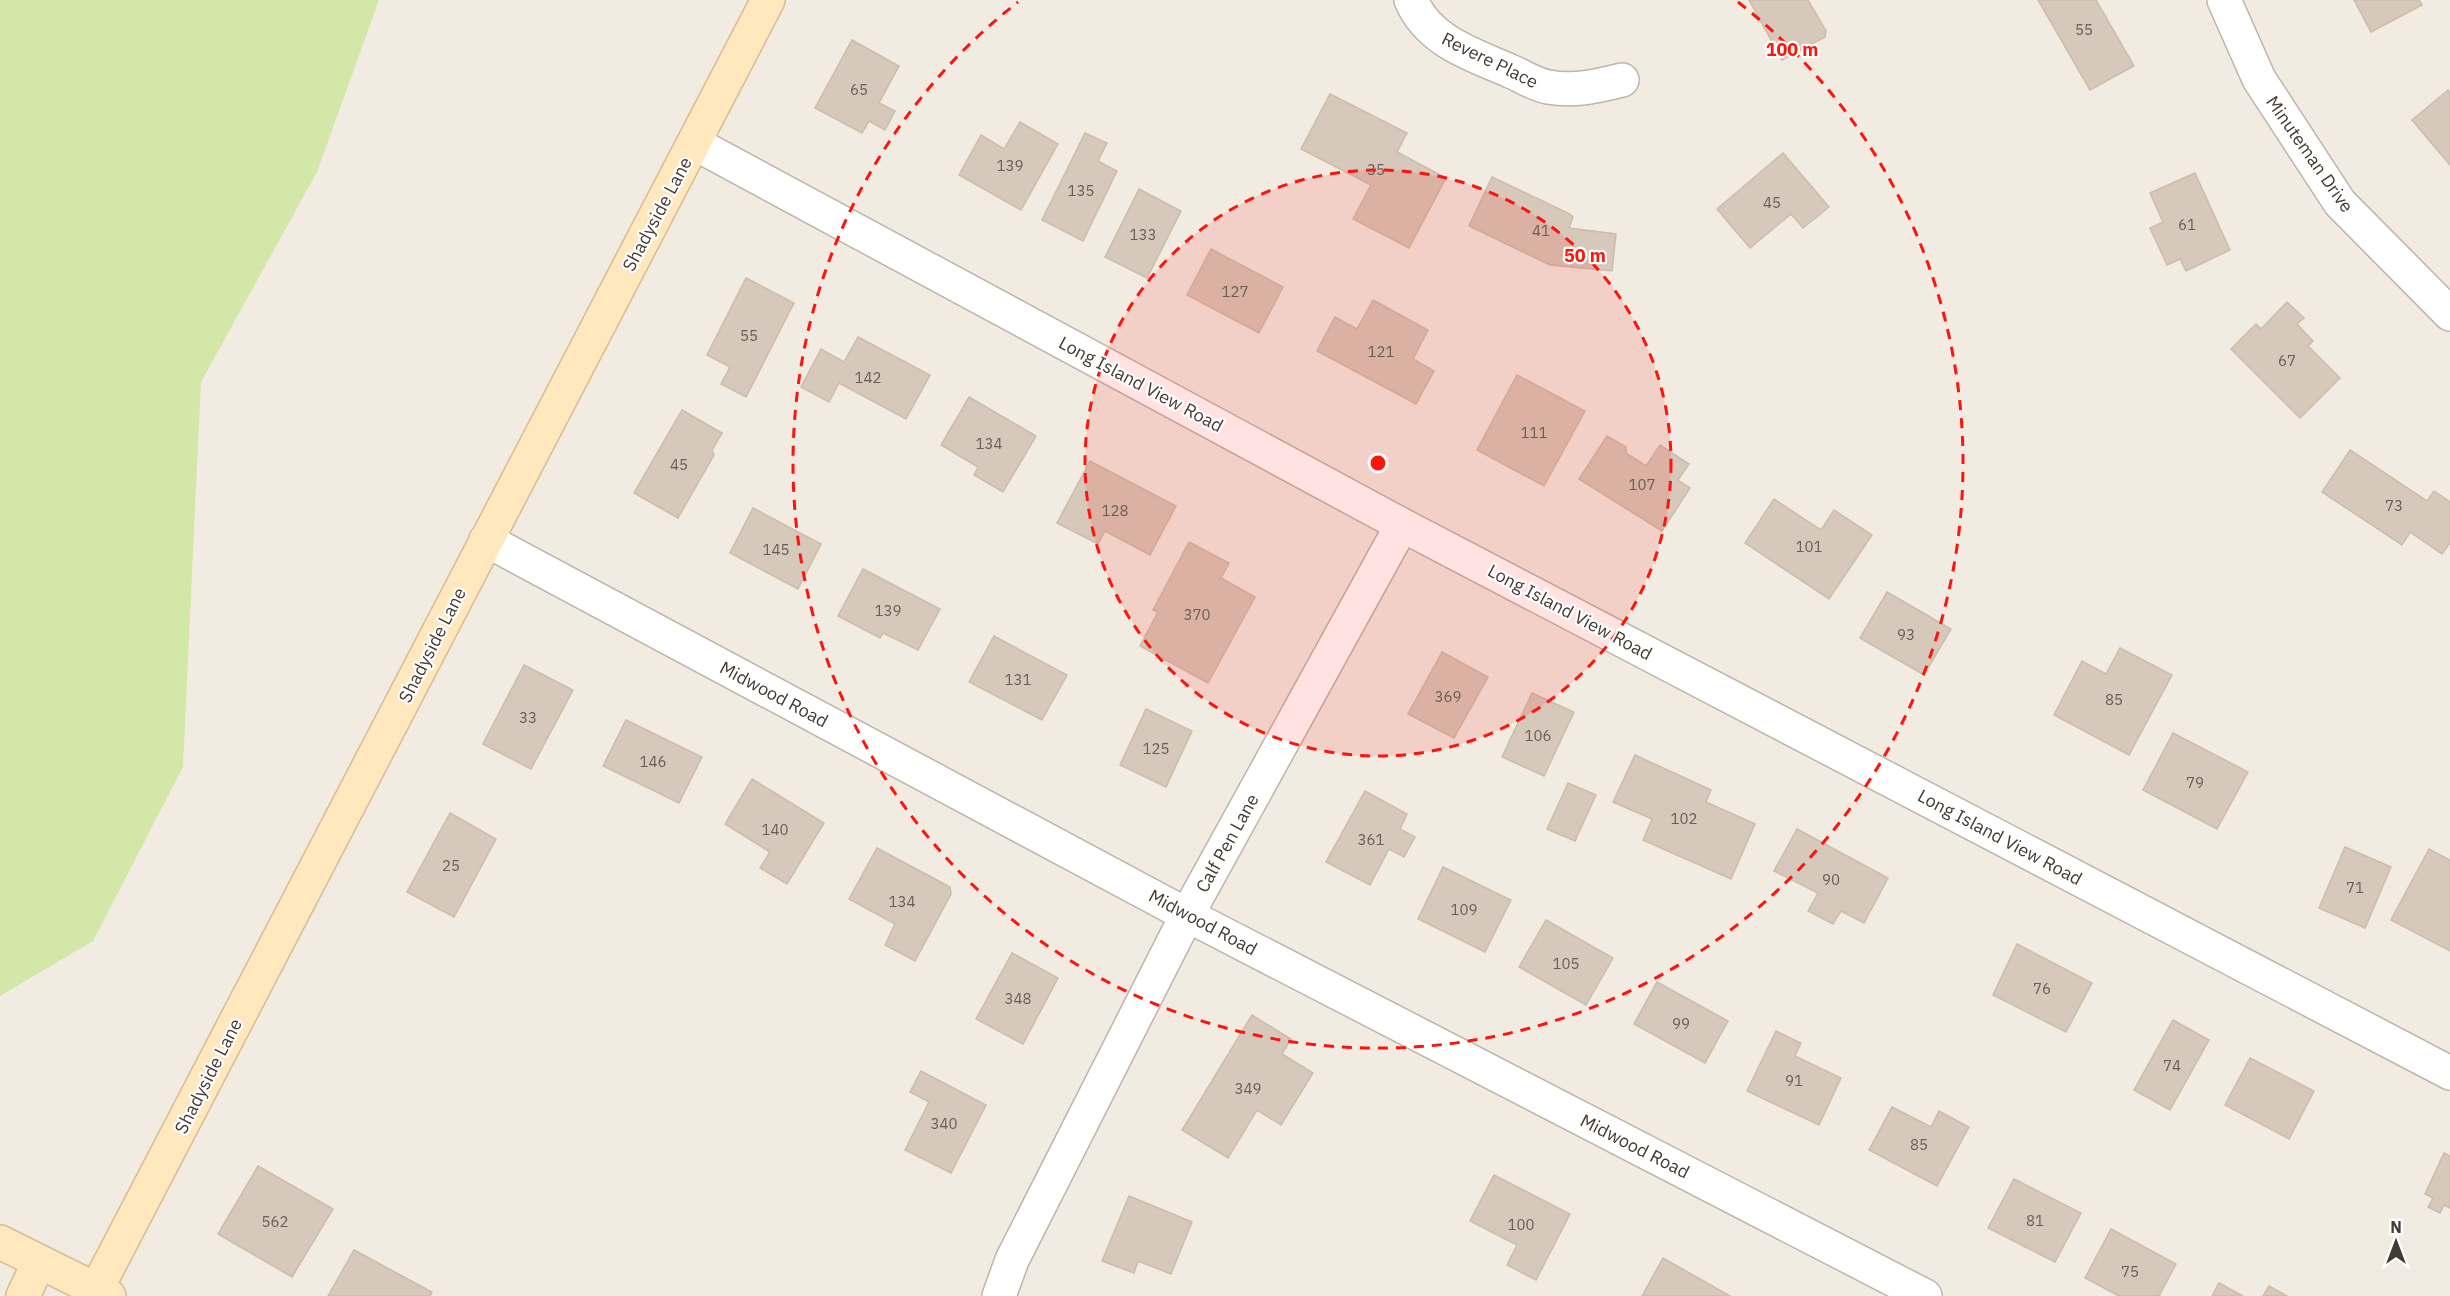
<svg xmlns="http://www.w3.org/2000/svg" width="2450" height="1296" font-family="'IBM Plex Sans',sans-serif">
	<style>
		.green { fill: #d3e8a8 }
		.building { fill: #d6c8ba; stroke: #cebcaa; stroke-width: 1.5 }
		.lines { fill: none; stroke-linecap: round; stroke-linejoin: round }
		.street-casing { stroke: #c0b4a7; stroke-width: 36 }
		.secondary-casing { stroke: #d7bc91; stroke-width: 36 }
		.street { stroke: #fff; stroke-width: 33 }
		.secondary { stroke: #ffe8be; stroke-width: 33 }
		.ring { fill: none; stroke: #ff130b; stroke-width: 3; stroke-dasharray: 10 8 }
		.labels { text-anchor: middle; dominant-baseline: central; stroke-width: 4.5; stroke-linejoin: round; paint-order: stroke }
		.number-label { font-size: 15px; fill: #685e54 }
		.street-label { font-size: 18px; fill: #433a32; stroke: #fff }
		.centre { fill: #ff130b; stroke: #fff; stroke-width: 3 }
		.ring-label { font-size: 18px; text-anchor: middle; font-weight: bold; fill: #ff130b; stroke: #fff; stroke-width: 4.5; stroke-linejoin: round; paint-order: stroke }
	</style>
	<rect width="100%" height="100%" fill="#f2ebe2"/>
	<polygon class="green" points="0,0 379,0 317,172 201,382 183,767 93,941 0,996"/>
	<g class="building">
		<polygon points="1749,0 1808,0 1826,31 1825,37 1782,60"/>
		<polygon points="2038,0 2096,0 2134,66 2090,90"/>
		<polygon points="2354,0 2419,0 2422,5 2371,32"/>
		<polygon points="852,40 899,66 879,103 895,111 885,130 869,121 862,133 815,108"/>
		<polygon points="2448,90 2450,93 2450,165 2412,120"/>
		<polygon points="1330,94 1407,133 1397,152 1446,178 1409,248 1353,219 1371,185 1301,149"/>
		<polygon points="1020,122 1058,144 1021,210 959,175 981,135 1004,149"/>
		<polygon points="1085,133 1107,143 1098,161 1117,171 1083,241 1042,220"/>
		<polygon points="1783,153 1829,207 1803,228 1791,214 1750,248 1717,209"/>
		<polygon points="2195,173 2230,250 2186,271 2180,259 2167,265 2150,228 2163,222 2150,193"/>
		<polygon points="1492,177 1570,214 1573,217 1569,228 1616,234 1612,271 1550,265 1469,226"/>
		<polygon points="1139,189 1181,211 1147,278 1105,257"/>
		<polygon points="1211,249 1283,287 1259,333 1187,295"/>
		<polygon points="746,278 794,303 746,397 721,384 730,367 707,355"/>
		<polygon points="1373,300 1428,330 1413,359 1434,371 1416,404 1317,351 1335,317 1357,329"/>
		<polygon points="2287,302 2304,318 2297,324 2313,341 2308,346 2340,378 2300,418 2231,349 2256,324 2261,329"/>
		<polygon points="858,337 930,375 906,419 839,383 829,402 801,387 821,349 844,362"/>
		<polygon points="1517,375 1585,411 1544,486 1477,450"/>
		<polygon points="969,397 1036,436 1003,492 974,475 978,467 941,445"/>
		<polygon points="682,410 722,433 712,450 714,455 678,518 634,493"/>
		<polygon points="1607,436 1626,447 1626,453 1646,466 1660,445 1689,464 1678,480 1690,488 1662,531 1579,479"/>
		<polygon points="2350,450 2427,501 2434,491 2450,502 2450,543 2442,554 2410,532 2402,545 2322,492"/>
		<polygon points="1090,461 1176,506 1150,555 1105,531 1098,544 1057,523"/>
		<polygon points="1774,499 1821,530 1834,510 1872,535 1829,599 1745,543"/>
		<polygon points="753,508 821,544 798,589 730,553"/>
		<polygon points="1189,542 1229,563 1221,578 1255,597 1208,683 1140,646 1158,612 1153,610"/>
		<polygon points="863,569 940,609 918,650 883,633 880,638 838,616"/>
		<polygon points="1887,592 1951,629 1924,675 1860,638"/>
		<polygon points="994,636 1067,675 1042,720 969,682"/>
		<polygon points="2120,648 2172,675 2129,755 2054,715 2082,661 2106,674"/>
		<polygon points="1442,652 1488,677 1454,738 1408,714"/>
		<polygon points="524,665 573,690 531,769 483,744"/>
		<polygon points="1532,693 1574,712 1544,776 1502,757"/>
		<polygon points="1146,709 1192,731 1166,787 1120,765"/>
		<polygon points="626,720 702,757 679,803 603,766"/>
		<polygon points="2173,733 2248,772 2217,829 2143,790"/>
		<polygon points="1635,755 1711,790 1706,802 1755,824 1731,879 1643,840 1652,819 1613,802"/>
		<polygon points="752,779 824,823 787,884 760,868 770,852 725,824"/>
		<polygon points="1568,783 1596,795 1575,841 1547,829"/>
		<polygon points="1365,791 1407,814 1400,829 1415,837 1404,857 1389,849 1370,885 1326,862"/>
		<polygon points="450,813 496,839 454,917 407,892"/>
		<polygon points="1797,829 1888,878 1864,923 1841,911 1833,924 1808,911 1818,893 1774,871"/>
		<polygon points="2345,847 2391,867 2365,928 2319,908"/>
		<polygon points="877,848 950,887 951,894 915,961 885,945 895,924 849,899"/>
		<polygon points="2429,849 2450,860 2450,951 2391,920"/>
		<polygon points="1443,867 1511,900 1485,952 1418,919"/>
		<polygon points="1546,920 1613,958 1586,1005 1519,967"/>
		<polygon points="2017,944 2092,983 2066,1032 1993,995"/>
		<polygon points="1012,953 1058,978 1023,1044 976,1019"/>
		<polygon points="1657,982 1728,1021 1705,1063 1634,1024"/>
		<polygon points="1252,1015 1291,1039 1282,1054 1313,1073 1281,1125 1257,1110 1228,1158 1182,1130"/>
		<polygon points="2173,1020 2209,1040 2170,1110 2134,1090"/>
		<polygon points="1776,1031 1801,1043 1795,1056 1841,1078 1819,1125 1747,1091"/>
		<polygon points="2250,1058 2314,1091 2289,1139 2225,1105"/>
		<polygon points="921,1071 986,1105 951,1173 905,1150 929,1102 910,1092"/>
		<polygon points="1892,1107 1931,1127 1939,1111 1969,1127 1937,1186 1869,1150"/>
		<polygon points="2444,1153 2450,1156 2450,1208 2444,1205 2440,1213 2428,1207 2433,1198 2425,1194"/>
		<polygon points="258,1166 333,1209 292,1277 218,1234"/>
		<polygon points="1494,1175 1570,1214 1536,1280 1507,1265 1517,1245 1470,1221"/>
		<polygon points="2014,1179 2081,1213 2055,1262 1988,1228"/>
		<polygon points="1129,1196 1192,1222 1171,1274 1138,1261 1134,1273 1102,1261"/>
		<polygon points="2111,1229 2176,1264 2159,1296 2119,1296 2085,1278"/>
		<polygon points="354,1250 432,1292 430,1296 328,1296"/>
		<polygon points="1663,1258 1730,1296 1642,1296"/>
		<polygon points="2219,1283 2243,1296 2212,1296"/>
		<polygon points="2269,1286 2287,1296 2263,1296"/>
	</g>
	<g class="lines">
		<defs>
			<g id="street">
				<path d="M1411,0C1429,42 1472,54 1510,71C1522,76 1536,85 1548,87C1574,92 1598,86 1622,80"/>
				<polyline points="2224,0 2259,79 2340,203 2450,314"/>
				<polyline points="694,143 1402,525 2450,1073"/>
				<polyline points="486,540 1187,915 1925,1296"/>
				<polyline points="999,1296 1012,1260 1187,915 1402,525"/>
			</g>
			<g id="secondary">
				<polyline points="0,1242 109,1296"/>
				<polyline points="96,1290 768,0"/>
				<polyline points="23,1296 39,1262"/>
			</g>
		</defs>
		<use href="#street" class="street-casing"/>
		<use href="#secondary" class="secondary-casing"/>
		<use href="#street" class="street"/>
		<use href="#secondary" class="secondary"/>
	</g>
	<circle cx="1378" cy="463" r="293" fill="#ff130b" fill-opacity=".12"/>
	<g class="ring">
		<circle cx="1378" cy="463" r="293"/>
		<path d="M1738 2A585 585 0 1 1 1018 2"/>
	</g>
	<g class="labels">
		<g class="number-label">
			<text x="2084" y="29">55</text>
			<text x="859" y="89">65</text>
			<text x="1010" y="165">139</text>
			<text x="1376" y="169">35</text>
			<text x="1081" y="190">135</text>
			<text x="1772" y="202">45</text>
			<text x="2187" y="224">61</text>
			<text x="1541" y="230">41</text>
			<text x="1143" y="234">133</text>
			<text x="1235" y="291">127</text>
			<text x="749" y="335">55</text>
			<text x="1381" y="351">121</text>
			<text x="2287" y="360">67</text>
			<text x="868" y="377">142</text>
			<text x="1534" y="432">111</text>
			<text x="989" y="443">134</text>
			<text x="679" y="464">45</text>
			<text x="1642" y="484">107</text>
			<text x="2394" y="505">73</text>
			<text x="1115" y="510">128</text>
			<text x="1809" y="546">101</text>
			<text x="776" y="549">145</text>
			<text x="888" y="610">139</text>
			<text x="1197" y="614">370</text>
			<text x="1906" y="634">93</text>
			<text x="1018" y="679">131</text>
			<text x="1448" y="696">369</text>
			<text x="2114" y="699">85</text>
			<text x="528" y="717">33</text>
			<text x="1538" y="735">106</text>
			<text x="1156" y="748">125</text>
			<text x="653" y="761">146</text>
			<text x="2195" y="782">79</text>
			<text x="1684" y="818">102</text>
			<text x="775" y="829">140</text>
			<text x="1371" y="839">361</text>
			<text x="451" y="865">25</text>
			<text x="1831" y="879">90</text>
			<text x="2355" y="887">71</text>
			<text x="902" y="901">134</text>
			<text x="1464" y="909">109</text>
			<text x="1566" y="963">105</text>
			<text x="2042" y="988">76</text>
			<text x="1018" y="998">348</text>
			<text x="1681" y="1023">99</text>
			<text x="2172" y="1065">74</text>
			<text x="1794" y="1080">91</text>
			<text x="1248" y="1088">349</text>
			<text x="944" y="1123">340</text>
			<text x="1919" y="1144">85</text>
			<text x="2035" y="1220">81</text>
			<text x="275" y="1221">562</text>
			<text x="1521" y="1224">100</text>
			<text x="2130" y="1271">75</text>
		</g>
		<g class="street-label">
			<text transform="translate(1490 60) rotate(26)">Revere Place</text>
			<text transform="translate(2310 154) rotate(55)">Minuteman Drive</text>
			<text transform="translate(657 214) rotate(-62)">Shadyside Lane</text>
			<text transform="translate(1141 384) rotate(28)">Long Island View Road</text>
			<text transform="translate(1570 612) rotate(28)">Long Island View Road</text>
			<text transform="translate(432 645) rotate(-63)">Shadyside Lane</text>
			<text transform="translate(774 694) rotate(28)">Midwood Road</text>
			<text transform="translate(2000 837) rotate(28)">Long Island View Road</text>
			<text transform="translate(1227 843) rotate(-61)">Calf Pen Lane</text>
			<text transform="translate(1203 922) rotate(28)">Midwood Road</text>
			<text transform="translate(208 1076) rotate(-63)">Shadyside Lane</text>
			<text transform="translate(1635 1146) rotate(27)">Midwood Road</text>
		</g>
	</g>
	<circle cx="1378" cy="463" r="9" class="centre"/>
	<g class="ring-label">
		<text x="1792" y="56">100 m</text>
		<text x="1585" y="262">50 m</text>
	</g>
	<g transform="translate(2396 1242)" stroke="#ffffff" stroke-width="4.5" paint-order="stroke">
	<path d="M0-4.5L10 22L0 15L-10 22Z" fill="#433a32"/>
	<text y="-9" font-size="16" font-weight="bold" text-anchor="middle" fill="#433a32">N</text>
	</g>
</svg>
